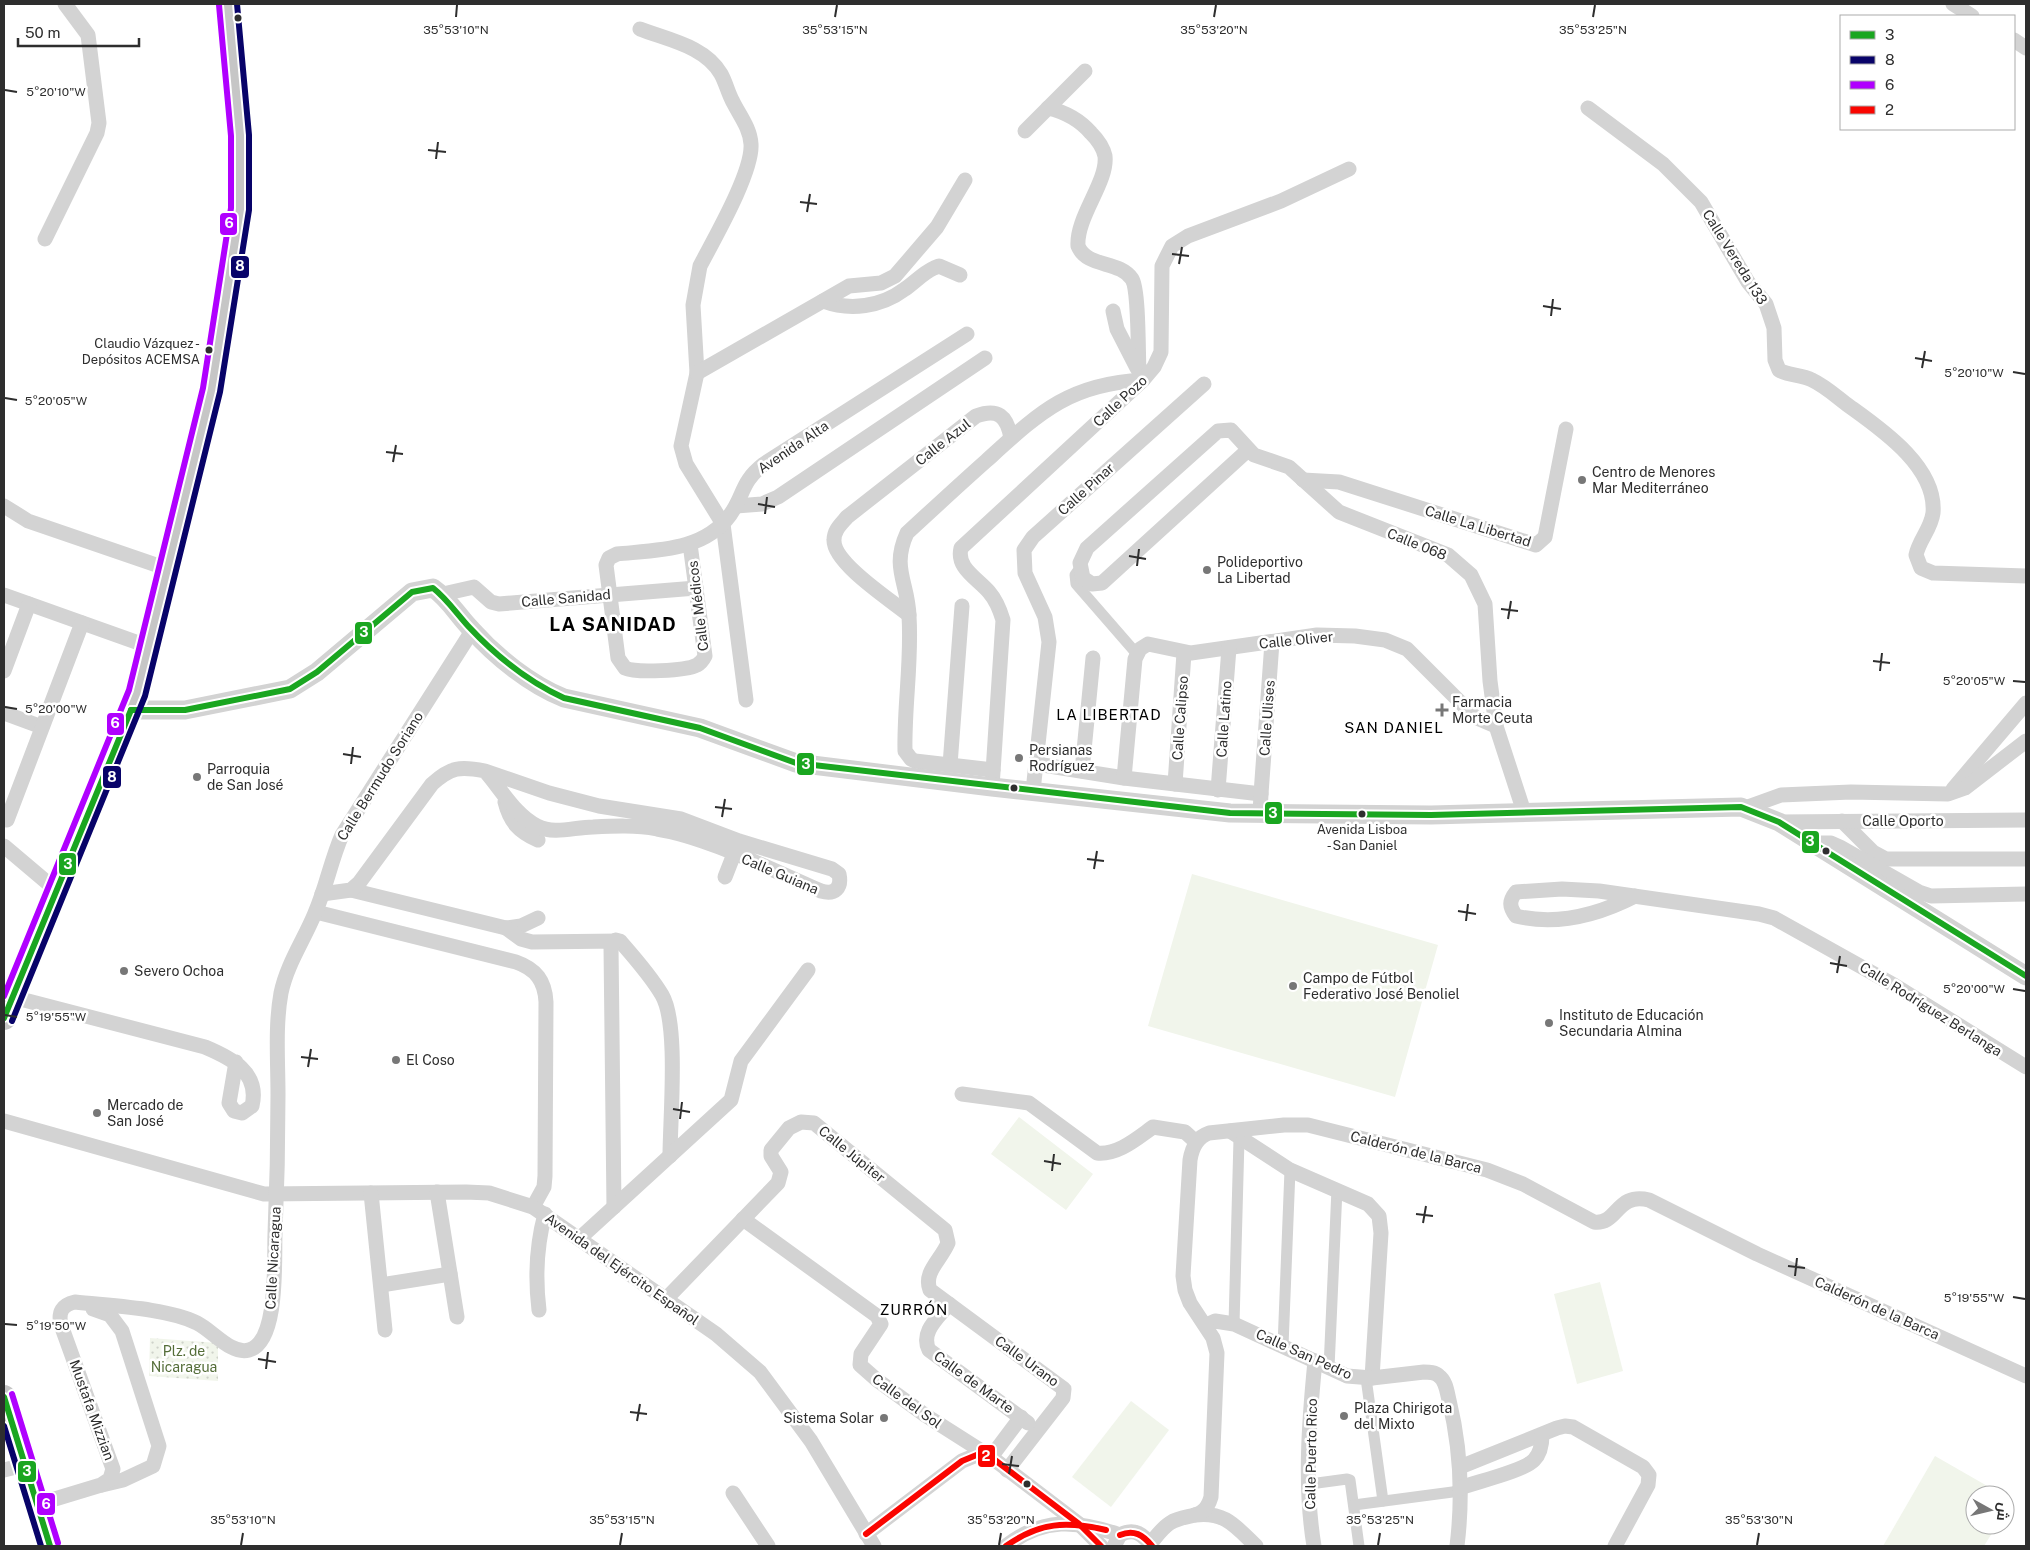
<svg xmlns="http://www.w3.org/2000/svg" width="2030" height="1550" font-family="'Public Sans',Cairo,sans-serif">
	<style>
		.green { fill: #f1f5eb }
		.park { fill: url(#park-dots) }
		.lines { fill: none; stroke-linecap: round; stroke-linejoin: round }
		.pedestrian { stroke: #d3d3d3; stroke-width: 11 }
		.minor { stroke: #d3d3d3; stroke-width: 15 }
		.tertiary { stroke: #d3d3d3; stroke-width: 19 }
		.primary { stroke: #c6c6c6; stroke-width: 24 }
		.bus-1-casing { stroke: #fff; stroke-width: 10 }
		.bus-2-casing { stroke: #fff; stroke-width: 10 }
		.bus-3-casing { stroke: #fff; stroke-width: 10 }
		.bus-4-casing { stroke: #fff; stroke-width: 10 }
		.bus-1 { stroke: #1aa620; stroke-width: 6 }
		.bus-2 { stroke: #080369; stroke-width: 6 }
		.bus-3 { stroke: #b000ff; stroke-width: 6 }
		.bus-4 { stroke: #fa0500; stroke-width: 6 }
		.ticks { fill: none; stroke: #2e2e2e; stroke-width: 2 }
		.bus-dot { fill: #2e2e2e; stroke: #fff; stroke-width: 2 }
		.poi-dot { fill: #777; stroke: #fff; stroke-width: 2 }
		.labels { text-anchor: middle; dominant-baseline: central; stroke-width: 5; stroke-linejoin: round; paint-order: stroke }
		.bus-label { font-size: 13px; fill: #2e2e2e; stroke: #fff; text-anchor: end }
		.street-label { font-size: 14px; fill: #2e2e2e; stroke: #fff }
		.poi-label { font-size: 14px; fill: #2e2e2e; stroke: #fff; text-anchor: start }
		.park-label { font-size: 14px; fill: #546d38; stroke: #fff }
		.neighbourhood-label { font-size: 15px; letter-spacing: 1px; fill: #000; stroke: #fff }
		.district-label { font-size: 19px; font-weight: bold; letter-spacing: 1px; fill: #000; stroke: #fff }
		.ticks-label { font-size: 12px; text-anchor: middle; fill: #2e2e2e; stroke: #fff; stroke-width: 5; stroke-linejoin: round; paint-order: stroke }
		.line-badge { stroke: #fff; stroke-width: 2 }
		.badge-label { font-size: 14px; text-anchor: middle; font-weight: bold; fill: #fff }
	</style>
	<defs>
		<pattern id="park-dots" width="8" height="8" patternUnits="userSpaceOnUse" patternTransform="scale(1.25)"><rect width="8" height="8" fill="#f1f5eb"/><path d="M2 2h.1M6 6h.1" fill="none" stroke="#cfd2ca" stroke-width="1.8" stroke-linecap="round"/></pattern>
	</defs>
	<rect width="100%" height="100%" fill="#fff"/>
	<g class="green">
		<polygon points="1192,874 1438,945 1395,1097 1148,1026"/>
		<polygon points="1019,1117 1093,1174 1066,1210 991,1154"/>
		<polygon points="1600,1282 1623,1371 1577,1384 1554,1294"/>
		<polygon points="1131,1401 1169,1430 1111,1507 1072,1477"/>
		<polygon points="1935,1456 2003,1495 1975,1495 1975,1525 1997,1525 1984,1546 1883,1546"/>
	</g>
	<polygon class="park" points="150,1338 218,1343 218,1381 149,1376"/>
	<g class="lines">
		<g class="pedestrian">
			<polyline points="1080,568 1075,575 1076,584 1136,653"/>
			<polyline points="1234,1324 1239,1139"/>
			<polyline points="1283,1346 1290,1170"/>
			<polyline points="1329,1368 1337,1189"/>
			<polyline points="1366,1378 1383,1501"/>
			<polyline points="1310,1484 1347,1479 1350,1480 1359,1546"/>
			<polyline points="1354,1505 1460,1491"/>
		</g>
		<g class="minor">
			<polyline points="1953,4 1972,16"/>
			<path d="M640,29C668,40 705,46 721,74C726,83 728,93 733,102C740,116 750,128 751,144C753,172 714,239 700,266L693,305L697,373L681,446L686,464L723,524L746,700"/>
			<polyline points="2014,40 2026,48"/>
			<path d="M1048,108C1065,112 1079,119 1091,133C1097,139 1103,147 1105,156C1108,182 1076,217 1078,246C1087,268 1119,260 1132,279C1139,290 1138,355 1139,372"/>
			<path d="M1588,108L1663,164L1701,202L1748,282L1766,304L1774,328L1775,360L1779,370C1789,376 1801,374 1812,380C1825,386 1837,397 1849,406C1881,429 1937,467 1933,513C1931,529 1919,540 1916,555L1921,568L1933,573L2026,576"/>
			<polyline points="1025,131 1085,71"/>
			<polyline points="45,239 97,133 99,123 88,35 65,4"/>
			<path d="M823,301C850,311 881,307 905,289C915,282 923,273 934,268L939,266L960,275"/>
			<polyline points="1113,311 1117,329 1137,368"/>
			<polyline points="697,373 849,286 881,283 895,276 937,227 965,180"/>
			<polyline points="1248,450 1102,583 1092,584 1083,578 1080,563 1087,548 1218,431 1231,430 1254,455 1289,467 1339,512 1448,555 1471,575 1485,604 1490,681 1496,726 1524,812"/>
			<polyline points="1303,480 1339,482 1536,545 1545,537 1566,429"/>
			<polyline points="4,506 28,521 168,569"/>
			<polyline points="736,506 762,504 778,497 985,358"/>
			<path d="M690,544L705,656C703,660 701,663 697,665C686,671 635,673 625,668L618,658L606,565L609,558L617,554C657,550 704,551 730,515C745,494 740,483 764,464L967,334"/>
			<polyline points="443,594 474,587 491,602 499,604 696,588"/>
			<polyline points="4,595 150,647"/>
			<path d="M909,615C892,601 833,563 834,540C834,530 841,524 847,517L976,416C998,408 1007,416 1011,438"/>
			<polyline points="4,671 29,604"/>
			<polyline points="4,713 42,727"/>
			<polyline points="1037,764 1124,778 1261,794 1260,814"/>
			<polyline points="950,765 962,606"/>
			<path d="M993,770L915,761L911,759L905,751C904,706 912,661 909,616C908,582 891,568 907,533C933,509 959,485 986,461C1039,413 1068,384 1143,380"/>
			<polyline points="1082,771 1093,658"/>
			<polyline points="1124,778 1135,659 1140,649 1148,644 1191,653 1317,635 1355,636 1385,640 1407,649 1475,717 1496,726"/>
			<polyline points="1175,784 1184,653"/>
			<path d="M992,787L1003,620C1000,610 996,600 989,592C977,578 956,568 961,548L1143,380L1154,367L1161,352L1162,266L1172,246L1188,236L1281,201L1349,169"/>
			<polyline points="1953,789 2026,703"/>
			<polyline points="1218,790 1229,648"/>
			<polyline points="1033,791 1049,642 1045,617 1025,573 1024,550 1033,537 1204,384"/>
			<polyline points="1261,794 1272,642"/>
			<path d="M505,802C510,822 519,832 538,840"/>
			<polyline points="1745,808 1781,795 1851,792 1948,794 1965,788 2026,741"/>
			<polyline points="7,820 82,623"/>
			<polyline points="1842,821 1873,852 1886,859 2026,859"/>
			<polyline points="1779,822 2026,820"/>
			<polyline points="1812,843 1831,843 1840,847 1919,892 1931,896 2026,894"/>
			<polyline points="4,846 56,890"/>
			<polyline points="725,877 734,854"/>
			<polyline points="351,890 506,928 521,926 538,918"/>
			<path d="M322,894L351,890L359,883L432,784C451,767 460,766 485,771C501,789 515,815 537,826C555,835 574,827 593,827C614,826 636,825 657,829C708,837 773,871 821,891C835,895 842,888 839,874L832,869L739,841L681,819L599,806L549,793L485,771"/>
			<path d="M1635,896C1598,915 1558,926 1516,916C1509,906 1509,901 1516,892L1562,889L1599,891L1759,914L1774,918L1894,985L2026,1067"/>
			<path d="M316,912L516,962C536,969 545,981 546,1002L545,1176L544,1187L533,1207"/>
			<path d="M506,928L521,939L532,942L620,941C634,957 651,976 662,995C679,1024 670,1119 670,1156"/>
			<path d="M5,995L205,1047C231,1058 260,1072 252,1106L242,1113L234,1111L229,1103L236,1062"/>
			<path d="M962,1094L1029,1103L1097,1153C1118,1155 1136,1139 1153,1127L1185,1132L1196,1142"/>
			<polyline points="4,1121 264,1194 466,1192 489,1193 533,1207 716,1334 760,1372 811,1441 874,1546"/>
			<polyline points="1230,1131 1290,1170 1368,1204 1379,1216 1381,1233 1372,1378"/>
			<polyline points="437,1192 457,1317"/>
			<polyline points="371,1193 385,1330"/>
			<polyline points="614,1207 611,946 616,940"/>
			<polyline points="743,1219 877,1316 881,1324 861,1354 860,1365 877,1380 925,1415 991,1457 1021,1417"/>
			<polyline points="580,1238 731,1100 741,1061 808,970"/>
			<polyline points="381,1285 450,1274"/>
			<path d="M666,1299L778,1183L781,1172L771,1156V1150L789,1128L801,1122L814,1123L945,1230L948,1243C941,1260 923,1272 930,1290L1064,1389L1063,1398L1007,1470"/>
			<path d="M949,1304C938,1318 920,1332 929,1350L1028,1423"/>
			<polyline points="93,1309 110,1315 122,1331 159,1446 153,1466 123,1480 102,1485"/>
			<path d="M539,1310C535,1277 536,1247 545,1214"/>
			<path d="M1206,1325L1215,1321L1234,1324L1347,1376L1372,1378L1424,1372C1430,1372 1435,1372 1439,1376C1446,1381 1447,1392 1449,1400C1461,1449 1463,1497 1457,1546"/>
			<polyline points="1460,1467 1557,1428 1565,1426 1573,1427 1643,1467 1649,1475 1648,1485 1615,1546"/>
			<polyline points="4,1470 24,1465"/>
			<path d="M1460,1488C1476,1482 1524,1471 1534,1460C1541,1453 1542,1444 1542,1435"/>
			<polyline points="733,1493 768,1546"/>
			<path d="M35,1505L101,1485L110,1479L113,1469L61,1325C58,1312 62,1305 75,1302C110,1306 167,1308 197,1323C213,1331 231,1355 249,1350C279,1342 274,1259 275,1234C277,1188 278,1141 278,1095C278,1061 275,1026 281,993C287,964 304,940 315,913C326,888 331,860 342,835L472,631"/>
			<path d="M1195,1515C1225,1511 1236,1527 1256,1546"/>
			<polyline points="866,1534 962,1461 979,1454 991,1457 1079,1524 1101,1546"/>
			<path d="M1150,1544C1156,1537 1162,1528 1170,1523C1187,1512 1204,1522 1211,1497L1217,1353L1213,1338L1190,1303L1185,1290L1183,1276L1190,1160C1192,1148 1197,1137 1209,1133L1284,1125H1308L1487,1170L1523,1184L1594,1222C1618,1225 1616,1192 1649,1200L1757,1254L2026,1376"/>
			<path d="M1006,1546C1043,1517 1077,1520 1120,1535"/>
			<path d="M1114,1546L1120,1535C1135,1527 1143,1535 1152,1546"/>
			<path d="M1314,1546C1304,1486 1309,1422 1315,1361"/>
		</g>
		<path class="tertiary" d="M131,710H185L290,689L317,672L412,592L433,588C449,599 458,616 472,630C496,657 531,685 564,698L700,728L796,763L992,787L1230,813L1431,815L1741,807L1779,822L2026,976"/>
		<g class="primary">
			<polyline points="4,1018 137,693 212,390 240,209 240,136 228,4"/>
			<polyline points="4,1397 50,1546"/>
		</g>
		<defs>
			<g id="bus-1">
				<path d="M131,710H185L290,689L317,672L412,592L433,588C447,599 457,614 469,627C497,657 527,681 564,698L700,728L796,763L1230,813L1431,815L1741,807L1779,822L2026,976"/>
				<polyline points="4,1018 131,710"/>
				<polyline points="4,1397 50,1546"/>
			</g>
			<g id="bus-2">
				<polyline points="12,1021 145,696 220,392 249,210 249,135 237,4"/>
				<polyline points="4,1426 41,1546"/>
			</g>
			<g id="bus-3">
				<polyline points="4,996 129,690 203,388 231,208 231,136 219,5"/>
				<polyline points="12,1394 58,1543"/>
			</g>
			<g id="bus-4">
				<polyline points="866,1534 962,1461 979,1454 991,1457 1079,1524 1101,1546"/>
				<path d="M1120,1535C1134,1529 1143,1535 1152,1546"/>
				<path d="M1006,1546C1040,1522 1066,1521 1106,1530"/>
			</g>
		</defs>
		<use href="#bus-1" class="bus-1-casing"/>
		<use href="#bus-2" class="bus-2-casing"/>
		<use href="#bus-3" class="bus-3-casing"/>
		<use href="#bus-4" class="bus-4-casing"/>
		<use href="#bus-1" class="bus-1"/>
		<use href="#bus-2" class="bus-2"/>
		<use href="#bus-3" class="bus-3"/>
		<use href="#bus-4" class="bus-4"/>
	</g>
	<path class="ticks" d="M456,17L457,5M835,17L837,5M1214,17L1216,5M1593,17L1595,5M5,90L17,92M428,150L446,152M436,159L438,142M800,202L817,204M807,212L810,194M1172,254L1189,256M1179,264L1182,247M1543,306L1561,309M1551,316L1553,299M1915,358L1932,361M1922,368L1925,351M2013,372L2025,374M5,398L17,400M386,452L403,454M393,462L396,445M758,504L775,507M765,514L767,497M1129,556L1146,559M1137,566L1139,549M1501,609L1518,611M1508,619L1511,601M1873,661L1890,663M1880,671L1882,653M2013,681L2025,682M5,707L17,709M343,754L361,757M351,764L353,747M715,807L732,809M722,817L725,799M1087,859L1104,861M1094,869L1097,851M1458,911L1476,914M1466,921L1468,904M1830,963L1847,966M1837,973L1840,956M2013,989L2025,991M5,1015L17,1017M301,1057L318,1059M308,1067L311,1049M673,1109L690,1112M680,1119L682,1102M1044,1161L1061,1164M1052,1171L1054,1154M1416,1214L1433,1216M1423,1223L1426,1206M1788,1266L1805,1268M1795,1276L1797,1258M2013,1297L2025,1299M5,1324L17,1325M258,1359L276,1362M266,1369L268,1352M630,1412L647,1414M637,1421L640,1404M1002,1464L1019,1466M1009,1474L1012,1456M241,1545L243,1533M620,1545L622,1533M999,1545L1001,1533M1378,1545L1380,1533M1757,1545L1759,1533"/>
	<g class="bus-dot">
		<circle cx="238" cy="18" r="4.5"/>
		<circle cx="209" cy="350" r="4.5"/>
		<circle cx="1014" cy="788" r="4.5"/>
		<circle cx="1362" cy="814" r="4.5"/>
		<circle cx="1826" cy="851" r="4.5"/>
		<circle cx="1027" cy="1484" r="4.5"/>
	</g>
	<g class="poi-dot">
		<circle cx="1582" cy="480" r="5"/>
		<circle cx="1207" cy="570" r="5"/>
		<path d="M1439.5 702.5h5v5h5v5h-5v5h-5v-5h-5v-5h5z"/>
		<circle cx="1019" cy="758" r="5"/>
		<circle cx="197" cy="777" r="5"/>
		<circle cx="124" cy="971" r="5"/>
		<circle cx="1293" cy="986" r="5"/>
		<circle cx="1549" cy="1023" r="5"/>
		<circle cx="396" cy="1060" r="5"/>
		<circle cx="97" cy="1113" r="5"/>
		<circle cx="1344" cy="1416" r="5"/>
		<circle cx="884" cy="1418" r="5"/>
	</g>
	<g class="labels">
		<g class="bus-label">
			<text x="200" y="343">Claudio Vázquez -<tspan x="200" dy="16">Depósitos ACEMSA</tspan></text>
			<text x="1362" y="829" text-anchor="middle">Avenida Lisboa<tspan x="1362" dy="16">- San Daniel</tspan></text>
		</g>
		<g class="street-label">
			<text transform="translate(1735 257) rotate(58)">Calle Vereda 133</text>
			<text transform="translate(1120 401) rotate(-43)">Calle Pozo</text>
			<text transform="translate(943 442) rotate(-38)">Calle Azul</text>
			<text transform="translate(793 447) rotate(-34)">Avenida Alta</text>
			<text transform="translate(1086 489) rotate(-42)">Calle Pinar</text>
			<text transform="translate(1478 526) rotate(17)">Calle La Libertad</text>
			<text transform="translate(1417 544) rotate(22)">Calle 068</text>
			<text transform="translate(566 598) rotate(-5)">Calle Sanidad</text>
			<text transform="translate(698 606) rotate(-97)">Calle Médicos</text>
			<text transform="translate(1296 640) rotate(-6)">Calle Oliver</text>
			<text transform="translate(1180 718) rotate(-86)">Calle Calipso</text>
			<text transform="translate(1267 718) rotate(-86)">Calle Ulises</text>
			<text transform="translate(1224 719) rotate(-86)">Calle Latino</text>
			<text transform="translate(380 776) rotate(-58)">Calle Bermudo Soriano</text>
			<text x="1903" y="821">Calle Oporto</text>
			<text transform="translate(780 874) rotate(23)">Calle Guiana</text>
			<text transform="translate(1931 1009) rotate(32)">Calle Rodríguez Berlanga</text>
			<text transform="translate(1416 1152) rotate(14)">Calderón de la Barca</text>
			<text transform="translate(852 1154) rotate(39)">Calle Júpiter</text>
			<text transform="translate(273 1258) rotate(-87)">Calle Nicaragua</text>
			<text transform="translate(622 1269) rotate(35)">Avenida del Ejército Español</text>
			<text transform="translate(1877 1308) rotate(24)">Calderón de la Barca</text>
			<text transform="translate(1304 1354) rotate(24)">Calle San Pedro</text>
			<text transform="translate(1027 1361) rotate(36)">Calle Urano</text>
			<text transform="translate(974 1382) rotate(36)">Calle de Marte</text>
			<text transform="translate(907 1401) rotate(36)">Calle del Sol</text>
			<text transform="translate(92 1410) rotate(70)">Mustafa Mizzian</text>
			<text transform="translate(1311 1454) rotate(-89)">Calle Puerto Rico</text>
		</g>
		<g class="poi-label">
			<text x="1592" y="472">Centro de Menores<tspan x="1592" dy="16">Mar Mediterráneo</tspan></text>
			<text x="1217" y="562">Polideportivo<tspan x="1217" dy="16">La Libertad</tspan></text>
			<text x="1452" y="702">Farmacia<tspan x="1452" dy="16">Morte Ceuta</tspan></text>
			<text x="1029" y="750">Persianas<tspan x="1029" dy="16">Rodríguez</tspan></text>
			<text x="207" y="769">Parroquia<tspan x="207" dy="16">de San José</tspan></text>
			<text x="134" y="971">Severo Ochoa</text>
			<text x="1303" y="978">Campo de Fútbol<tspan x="1303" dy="16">Federativo José Benoliel</tspan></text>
			<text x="1559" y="1015">Instituto de Educación<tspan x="1559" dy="16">Secundaria Almina</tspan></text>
			<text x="406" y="1060">El Coso</text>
			<text x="107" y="1105">Mercado de<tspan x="107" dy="16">San José</tspan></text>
			<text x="1354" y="1408">Plaza Chirigota<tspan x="1354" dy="16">del Mixto</tspan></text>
			<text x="874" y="1418" text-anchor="end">Sistema Solar</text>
		</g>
		<g class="park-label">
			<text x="184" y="1351">Plz. de<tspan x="184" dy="16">Nicaragua</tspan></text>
		</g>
		<g class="neighbourhood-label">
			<text x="1109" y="714">LA LIBERTAD</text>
			<text x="1394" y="727">SAN DANIEL</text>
			<text x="914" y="1309">ZURRÓN</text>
		</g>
		<g class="district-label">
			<text x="613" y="624">LA SANIDAD</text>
		</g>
	</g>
	<g class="ticks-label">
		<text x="456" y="34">35°53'10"N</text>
		<text x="835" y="34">35°53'15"N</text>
		<text x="1214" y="34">35°53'20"N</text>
		<text x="1593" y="34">35°53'25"N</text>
		<text x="56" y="96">5°20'10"W</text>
		<text x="1974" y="377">5°20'10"W</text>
		<text x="56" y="405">5°20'05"W</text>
		<text x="1974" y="685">5°20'05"W</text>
		<text x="56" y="713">5°20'00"W</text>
		<text x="1974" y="993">5°20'00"W</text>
		<text x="56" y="1021">5°19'55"W</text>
		<text x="1974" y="1302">5°19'55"W</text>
		<text x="56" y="1330">5°19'50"W</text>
		<text x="243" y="1524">35°53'10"N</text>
		<text x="622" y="1524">35°53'15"N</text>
		<text x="1001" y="1524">35°53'20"N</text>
		<text x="1380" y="1524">35°53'25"N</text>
		<text x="1759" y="1524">35°53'30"N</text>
	</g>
	<g class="line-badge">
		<rect x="219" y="212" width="19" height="24" rx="5" fill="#b000ff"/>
		<rect x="230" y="255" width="20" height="24" rx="5" fill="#080369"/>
		<rect x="354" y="621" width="19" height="24" rx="5" fill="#1aa620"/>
		<rect x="106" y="712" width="19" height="24" rx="5" fill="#b000ff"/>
		<rect x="796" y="752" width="19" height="24" rx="5" fill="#1aa620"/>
		<rect x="102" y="765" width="20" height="24" rx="5" fill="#080369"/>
		<rect x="1264" y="801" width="19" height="24" rx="5" fill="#1aa620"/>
		<rect x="1801" y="830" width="19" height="24" rx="5" fill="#1aa620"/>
		<rect x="58" y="852" width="19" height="24" rx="5" fill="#1aa620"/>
		<rect x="977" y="1444" width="19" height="24" rx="5" fill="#fa0500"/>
		<rect x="17" y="1460" width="20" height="23" rx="5" fill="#1aa620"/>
		<rect x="36" y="1492" width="20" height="24" rx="5" fill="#b000ff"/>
	</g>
	<g class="badge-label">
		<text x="229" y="228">6</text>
		<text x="240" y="271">8</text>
		<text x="364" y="637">3</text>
		<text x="115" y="728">6</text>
		<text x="806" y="769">3</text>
		<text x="112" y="782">8</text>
		<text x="1273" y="818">3</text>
		<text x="1810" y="846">3</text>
		<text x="68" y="869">3</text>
		<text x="986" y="1461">2</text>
		<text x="27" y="1476">3</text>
		<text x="46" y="1509">6</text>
	</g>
	<rect width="2030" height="1550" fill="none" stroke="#2e2e2e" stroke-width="10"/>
	<rect x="1840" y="15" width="175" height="115" fill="#ffffff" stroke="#ababab"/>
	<rect x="1850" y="31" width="25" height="8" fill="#1aa620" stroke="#ababab"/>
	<text x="1885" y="40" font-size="15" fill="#2e2e2e">3</text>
	<rect x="1850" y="56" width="25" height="8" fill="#080369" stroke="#ababab"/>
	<text x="1885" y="65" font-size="15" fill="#2e2e2e">8</text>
	<rect x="1850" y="81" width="25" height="8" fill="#b000ff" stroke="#ababab"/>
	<text x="1885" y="90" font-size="15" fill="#2e2e2e">6</text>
	<rect x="1850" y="106" width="25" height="8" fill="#fa0500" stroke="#ababab"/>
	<text x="1885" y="115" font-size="15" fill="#2e2e2e">2</text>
	<g transform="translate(1990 1510) rotate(98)"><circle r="24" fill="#ffffff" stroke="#ababab"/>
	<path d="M0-4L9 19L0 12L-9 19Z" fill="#777777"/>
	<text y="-8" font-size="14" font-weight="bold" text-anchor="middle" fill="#2e2e2e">ش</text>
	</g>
	<path d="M18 38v8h121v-8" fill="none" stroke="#2e2e2e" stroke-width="2.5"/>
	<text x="25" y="38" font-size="15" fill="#2e2e2e" stroke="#ffffff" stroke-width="4" paint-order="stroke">50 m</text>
</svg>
